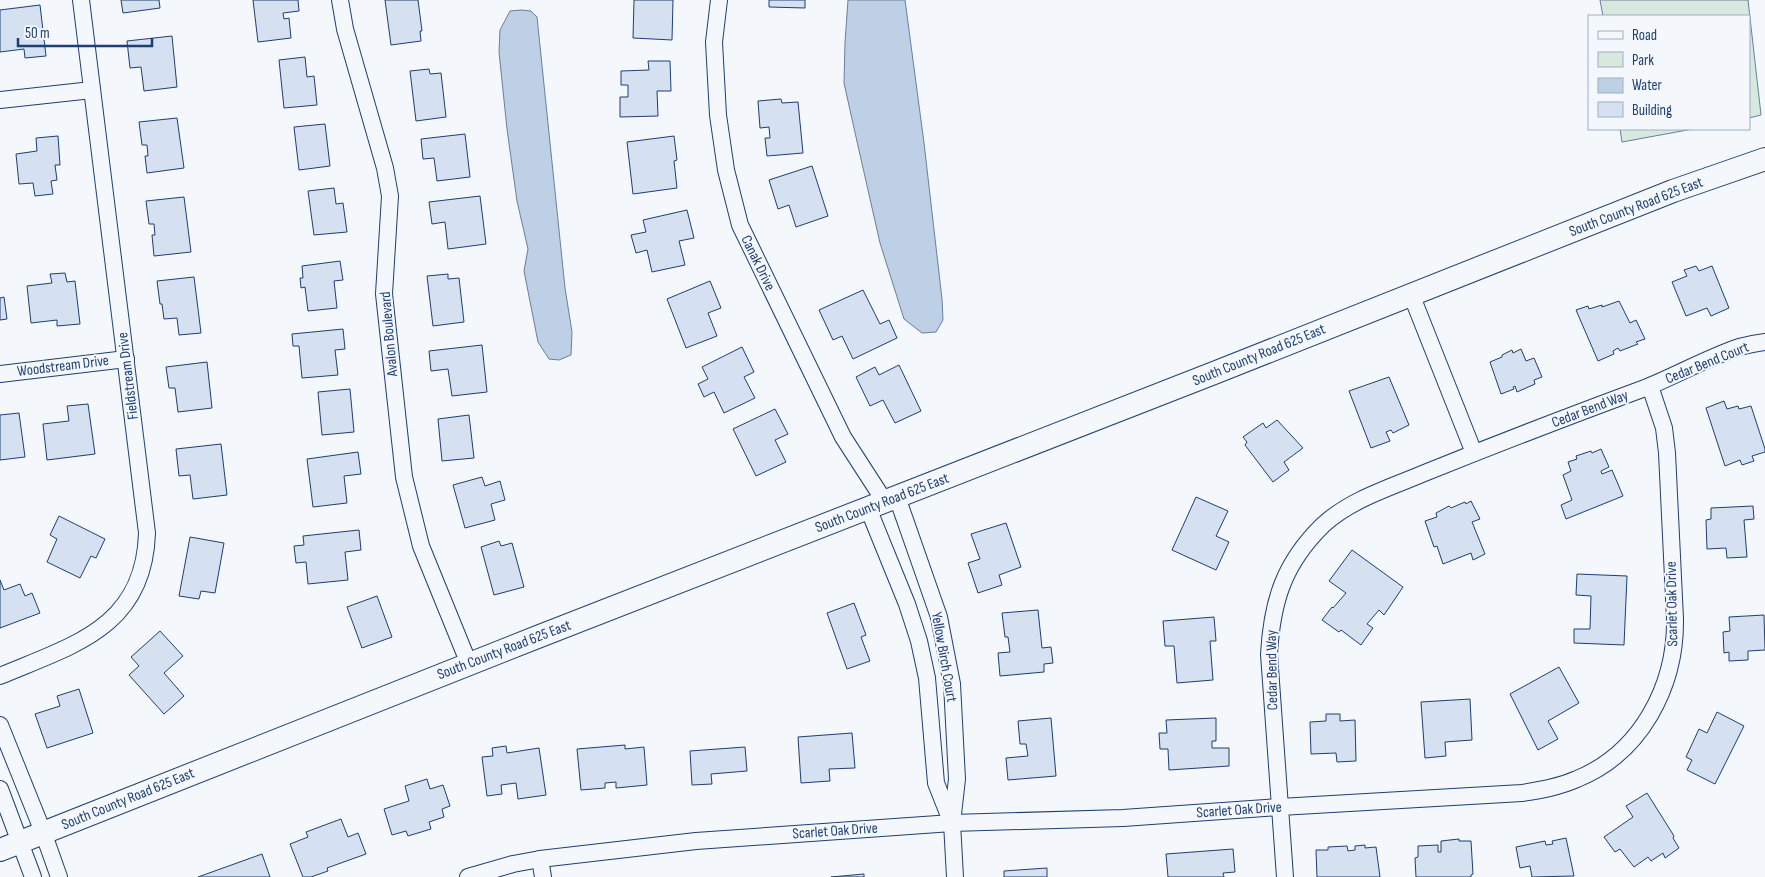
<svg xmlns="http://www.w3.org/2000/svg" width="1765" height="877" font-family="'Sofia Sans Condensed',sans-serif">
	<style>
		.green { fill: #d7e8df; stroke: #687fa3 }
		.water { fill: #bed0e5; stroke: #687fa3 }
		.building { fill: #d5e0f0; stroke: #1d3f73 }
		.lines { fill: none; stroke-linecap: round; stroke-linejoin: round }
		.street-casing { stroke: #1d3f73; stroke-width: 18 }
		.secondary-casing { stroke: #1d3f73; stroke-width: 24 }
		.street { stroke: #f4f7fb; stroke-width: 16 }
		.secondary { stroke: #f4f7fb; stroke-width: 22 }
		.labels { text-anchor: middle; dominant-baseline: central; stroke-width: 4; stroke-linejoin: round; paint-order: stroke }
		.street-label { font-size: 15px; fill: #1d3f73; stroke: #f4f7fb }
	</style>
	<rect width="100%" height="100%" fill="#f4f7fb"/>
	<g class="green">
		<polygon points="1600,0 1748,0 1761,115 1749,118 1749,16 1603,16"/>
		<polygon points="1620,129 1693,129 1622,142"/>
	</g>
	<g class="water">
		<polygon points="848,0 905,0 924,143 942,299 943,320 936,332 922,333 904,319 880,243 856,137 844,83 845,43"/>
		<polygon points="521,10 531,11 537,17 565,288 572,332 571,355 559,360 549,359 538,342 524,271 528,249 517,201 507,129 499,52 500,30 510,11"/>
	</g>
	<g class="building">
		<polygon points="121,0 159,0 160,8 123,13"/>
		<polygon points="253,0 298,0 299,11 283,13 284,19 289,18 291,38 258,42"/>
		<polygon points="385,0 418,0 422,31 420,31 421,41 391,45"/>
		<polygon points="634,0 673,0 672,40 633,38"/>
		<polygon points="769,0 805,0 805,8 769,7"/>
		<polygon points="40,5 46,56 25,58 24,49 0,52 0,10"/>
		<polygon points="172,36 177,87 144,91 141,67 130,68 127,41"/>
		<polygon points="305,57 307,77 314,76 317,105 284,108 279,60"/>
		<polygon points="648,61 670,61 671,91 657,91 658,116 620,117 620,97 628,97 628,85 621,85 621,71 649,70"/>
		<polygon points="429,69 430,74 441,73 446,117 416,121 410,71"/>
		<polygon points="781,99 782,103 798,102 803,153 767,156 765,138 770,138 769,127 760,128 758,101"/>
		<polygon points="177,118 184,168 147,173 145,156 148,156 147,145 142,145 139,122"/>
		<polygon points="325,124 330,166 299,170 294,127"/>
		<polygon points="465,134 470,177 437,181 434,158 423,159 421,139"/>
		<polygon points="58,136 60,165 55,165 57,180 51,181 53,194 35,196 33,183 19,184 16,154 37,151 36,138"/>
		<polygon points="674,136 677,160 674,161 677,188 633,194 627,142"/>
		<polygon points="812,166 828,216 796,227 789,205 778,209 769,180"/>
		<polygon points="334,188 336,204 343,203 347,232 314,235 308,191"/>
		<polygon points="480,196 486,244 448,249 445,222 432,224 429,202"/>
		<polygon points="184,197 191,252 154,256 152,235 155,235 154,224 149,224 146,201"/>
		<polygon points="687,210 694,238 679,241 685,265 652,272 647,250 636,253 631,235 646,232 643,220"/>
		<polygon points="340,261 343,280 334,281 337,308 308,311 305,287 301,288 300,278 303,278 302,266"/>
		<polygon points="1696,266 1699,271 1712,266 1729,308 1711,316 1707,308 1686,316 1672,282 1687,276 1684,270"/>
		<polygon points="65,273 67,282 75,281 80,324 57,326 57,320 31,323 27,286 52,283 50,274"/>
		<polygon points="448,274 448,279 459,278 464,322 433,326 427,276"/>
		<polygon points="194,277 201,333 179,335 177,318 164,319 162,304 160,304 157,281"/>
		<polygon points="710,281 721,308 708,313 717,336 686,348 667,299"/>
		<polygon points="863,290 880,324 889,320 897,338 853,359 842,336 833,340 819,310"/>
		<polygon points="4,297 7,319 0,320 0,298"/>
		<polygon points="1619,301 1630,323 1636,320 1645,339 1636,342 1638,344 1620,351 1618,348 1613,351 1614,354 1598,361 1576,310 1588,306 1589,309 1602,305 1602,307"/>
		<polygon points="343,329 345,349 335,350 338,375 302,378 299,346 293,346 292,334"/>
		<polygon points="482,345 487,392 452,396 448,369 431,371 429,351"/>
		<polygon points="742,347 754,372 744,377 755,398 724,413 714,392 704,397 698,384 708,379 702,367"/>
		<polygon points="1521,349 1526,361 1534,358 1542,377 1534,380 1535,384 1517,392 1515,386 1513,387 1514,389 1501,394 1490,362 1502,357 1502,355 1512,350 1513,353"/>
		<polygon points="207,362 212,408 178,412 175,388 169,388 166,367"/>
		<polygon points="899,365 921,411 895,423 883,400 870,406 856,377 875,367 879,375"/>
		<polygon points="1389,377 1409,425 1393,433 1391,430 1386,432 1390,441 1371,448 1349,391"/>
		<polygon points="350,389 354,432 322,435 318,392"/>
		<polygon points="1724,401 1727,409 1738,406 1739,409 1751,406 1765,449 1765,452 1752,456 1754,461 1742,465 1740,460 1725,466 1706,408"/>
		<polygon points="88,404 95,454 47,460 43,424 69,421 67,406"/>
		<polygon points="775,409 788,434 775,440 786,462 756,476 733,429"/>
		<polygon points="19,413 25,457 0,460 0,415"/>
		<polygon points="469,415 474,458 442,461 438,419"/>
		<polygon points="1277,420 1303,448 1284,462 1289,470 1273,482 1245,445 1247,442 1243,437 1263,423 1266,428"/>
		<polygon points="221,444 227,495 193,499 190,475 179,476 176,449"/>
		<polygon points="1601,449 1609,467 1601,471 1602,474 1612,470 1623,496 1566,519 1561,505 1572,500 1563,475 1571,471 1568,462 1577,459 1576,456 1591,451 1592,453"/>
		<polygon points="358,452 361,474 344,476 347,503 313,507 307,459"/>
		<polygon points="482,477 485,486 500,481 505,500 491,504 495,520 465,528 453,485"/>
		<polygon points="1196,497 1228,511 1216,536 1229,542 1216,570 1172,550"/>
		<polygon points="1471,501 1480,519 1472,522 1485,554 1473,560 1471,553 1443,564 1437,546 1434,547 1425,521 1437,517 1436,513 1449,506 1451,508 1465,502 1466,504"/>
		<polygon points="1753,506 1754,519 1744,520 1747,557 1727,558 1726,548 1707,549 1706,520 1711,519 1711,508"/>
		<polygon points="59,516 105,539 96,558 91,556 80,578 47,562 57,539 50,535"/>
		<polygon points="1006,523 1021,567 999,575 1002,585 978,593 968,563 980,559 971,534"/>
		<polygon points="359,530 361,550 345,552 348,580 308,584 306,562 296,563 294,546 304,545 303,536"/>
		<polygon points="190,537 224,543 215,593 201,591 199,599 179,596"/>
		<polygon points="499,541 501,546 512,543 524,587 494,595 481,547"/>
		<polygon points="1352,550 1403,587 1384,615 1379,610 1367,624 1373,628 1361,645 1341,630 1339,632 1322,620 1332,607 1333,608 1346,593 1329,581"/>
		<polygon points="1577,574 1627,576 1624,645 1574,643 1574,629 1590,629 1591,596 1576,595"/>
		<polygon points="0,580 4,590 20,584 25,596 32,593 40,613 0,628"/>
		<polygon points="377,596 392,637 362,648 347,607"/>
		<polygon points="854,603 866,635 861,637 870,661 847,669 827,613"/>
		<polygon points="1038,610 1042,648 1051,647 1053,663 1044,664 1044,672 1000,676 998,653 1010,652 1008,637 1005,637 1002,613"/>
		<polygon points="1764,615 1765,650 1748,651 1748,660 1729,661 1729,652 1724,653 1723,632 1730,631 1729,617"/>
		<polygon points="1214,617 1216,641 1210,641 1213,680 1177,683 1174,646 1165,646 1163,621"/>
		<polygon points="160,631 183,656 164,673 184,696 164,714 129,675 139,666 131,657"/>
		<polygon points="1559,667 1579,703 1548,721 1558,739 1538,750 1510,694"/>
		<polygon points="79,689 93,733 47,748 35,714 60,706 57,696"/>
		<polygon points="1470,699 1472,740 1445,742 1446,756 1425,758 1421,702"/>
		<polygon points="1717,712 1744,726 1715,784 1687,770 1692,760 1686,757 1699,729 1707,733"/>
		<polygon points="1326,714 1340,714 1340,721 1355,720 1356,761 1337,762 1336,753 1311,754 1310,722 1326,721"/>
		<polygon points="1051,718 1056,776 1008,780 1006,758 1028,756 1026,744 1020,744 1018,721"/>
		<polygon points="1216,718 1216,741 1212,741 1212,748 1229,748 1229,766 1169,770 1168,749 1160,749 1159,733 1167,733 1166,720"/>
		<polygon points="852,733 855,768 829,769 830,781 801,783 798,737"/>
		<polygon points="625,745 625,749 644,747 647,785 616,788 616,782 605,783 605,788 581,790 577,749"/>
		<polygon points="506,746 507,753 539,748 546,795 518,799 516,783 501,785 502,794 487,796 482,757 493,756 492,748"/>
		<polygon points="745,747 747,771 711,774 712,784 692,785 690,751"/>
		<polygon points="427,779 430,789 443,785 450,806 442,809 444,817 429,822 431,829 408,836 406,831 392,835 384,809 409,801 405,786"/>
		<polygon points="1647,793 1674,836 1673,838 1679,848 1665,858 1663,853 1651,861 1648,857 1634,867 1620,849 1615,852 1604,837 1633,817 1626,806"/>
		<polygon points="341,819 348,837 358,833 366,854 327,868 328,871 311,877 303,877 290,844 308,837 306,832"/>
		<polygon points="1566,838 1574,876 1532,877 1530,866 1520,868 1516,847 1545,841 1546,845 1553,844 1552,841"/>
		<polygon points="1459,839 1459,841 1471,841 1473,874 1471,875 1471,877 1416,877 1415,858 1418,857 1418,846 1438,845 1438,852 1441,852 1441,841"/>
		<polygon points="1365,845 1365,848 1376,847 1380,877 1317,877 1316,850 1328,850 1328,847 1347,846 1348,851 1355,850 1355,846"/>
		<polygon points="1233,849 1235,872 1223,873 1224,877 1168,877 1166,854"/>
		<polygon points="262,854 270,877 198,877"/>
		<polygon points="1047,868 1047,877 1004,877 1004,871"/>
		<polygon points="864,874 864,877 831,877"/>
	</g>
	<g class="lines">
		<defs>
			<g id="street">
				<polyline points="340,0 345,29 385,168 390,196 384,294 404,477 421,546 469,664"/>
				<polyline points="719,0 714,42 718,115 726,170 740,225 843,437 885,502"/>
				<polyline points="0,100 92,90"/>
				<polyline points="1411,294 1474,453"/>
				<polyline points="0,374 126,359"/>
				<polyline points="897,497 939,617 952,684 957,779 952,823 955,877"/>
				<polyline points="868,508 907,604 919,641 927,678 936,783 951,821"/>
				<path d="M0,676C73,645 144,628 147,533L81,0"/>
				<polyline points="0,725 43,832 59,877"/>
				<polyline points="0,789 33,877"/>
				<polyline points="540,859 543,877"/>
				<path d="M468,877L513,864L540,859L696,841L952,823L1123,818L1280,807L1522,793C1541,790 1559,787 1577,779C1641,753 1676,686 1675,619L1667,453L1664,428L1650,386"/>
				<path d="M1285,877L1269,654C1272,601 1284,563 1323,525C1351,499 1392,487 1427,472C1499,443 1572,415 1645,388C1677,375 1707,358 1739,347C1747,345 1757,343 1765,342"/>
			</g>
			<polyline id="secondary" points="0,850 540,636 1214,373 1673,191 1765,159"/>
		</defs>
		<use href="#street" class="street-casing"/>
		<use href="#secondary" class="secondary-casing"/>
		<use href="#street" class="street"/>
		<use href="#secondary" class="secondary"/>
	</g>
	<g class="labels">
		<g class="street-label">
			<text transform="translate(1636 207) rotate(-21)">South County Road 625 East</text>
			<text transform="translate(758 263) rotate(64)">Canak Drive</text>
			<text transform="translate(389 334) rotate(-95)">Avalon Boulevard</text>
			<text transform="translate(1259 355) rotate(-22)">South County Road 625 East</text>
			<text transform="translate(1707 363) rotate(-22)">Cedar Bend Court</text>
			<text transform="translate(63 366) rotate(-7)">Woodstream Drive</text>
			<text transform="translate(128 376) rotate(-97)">Fieldstream Drive</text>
			<text transform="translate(1590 409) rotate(-21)">Cedar Bend Way</text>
			<text transform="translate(882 503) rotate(-21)">South County Road 625 East</text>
			<text transform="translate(1672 604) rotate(-91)">Scarlet Oak Drive</text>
			<text transform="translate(504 650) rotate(-21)">South County Road 625 East</text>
			<text transform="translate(944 657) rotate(80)">Yellow Birch Court</text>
			<text transform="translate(1272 670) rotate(-91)">Cedar Bend Way</text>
			<text transform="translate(128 799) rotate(-22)">South County Road 625 East</text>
			<text transform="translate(1239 810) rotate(-4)">Scarlet Oak Drive</text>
			<text transform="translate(835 831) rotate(-4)">Scarlet Oak Drive</text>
		</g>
	</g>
	<rect x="1588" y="15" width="162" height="115" fill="#f4f7fb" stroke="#9eadc5"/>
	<rect x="1598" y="31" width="25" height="8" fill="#f4f7fb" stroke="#9eadc5"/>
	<text x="1632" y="40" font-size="15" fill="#1d3f73">Road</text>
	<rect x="1598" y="52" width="25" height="15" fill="#d7e8df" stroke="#9eadc5"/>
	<text x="1632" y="65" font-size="15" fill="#1d3f73">Park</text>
	<rect x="1598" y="78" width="25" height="15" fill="#bed0e5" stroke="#9eadc5"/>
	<text x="1632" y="90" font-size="15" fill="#1d3f73">Water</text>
	<rect x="1598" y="102" width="25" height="15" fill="#d5e0f0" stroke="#9eadc5"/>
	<text x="1632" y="115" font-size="15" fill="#1d3f73">Building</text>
	<path d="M18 38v8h134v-8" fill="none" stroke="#1d3f73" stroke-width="2.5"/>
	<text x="25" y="38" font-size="15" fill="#1d3f73" stroke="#f4f7fb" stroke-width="4" paint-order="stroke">50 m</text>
</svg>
